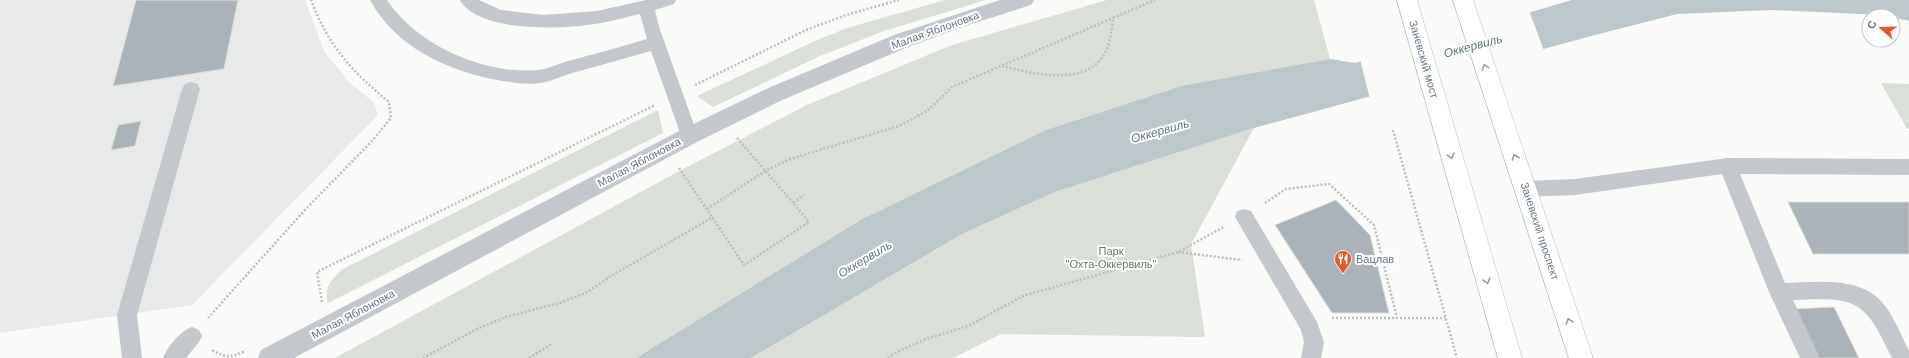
<svg xmlns="http://www.w3.org/2000/svg" width="1909" height="358" font-family="Helvetica,sans-serif">
	<style>
		.built { fill: #e8e9e9 }
		.green { fill: #dadfd7 }
		.water { fill: #bbc7cb }
		.pier { fill: #fafaf8 }
		.building { fill: #aab3b9; stroke: #dcdcda }
		.lines { fill: none; stroke-linecap: round; stroke-linejoin: round }
		.primary-casing { stroke: #b5babe; stroke-width: 1 }
		.path { stroke: #bbbfc2; stroke-width: 2.5; stroke-dasharray: 2 2; stroke-linecap: butt }
		.lane { fill: #c3c8cc; fill-rule: evenodd }
		.street { fill: #c3c8cc; fill-rule: evenodd }
		.primary { fill: #fff; fill-rule: evenodd }
		.path-bridge { stroke: #bbbfc2; stroke-width: 2.5; stroke-dasharray: 2 2; stroke-linecap: butt }
		.oneway { stroke: #939fa8 }
		.labels { text-anchor: middle; dominant-baseline: central; stroke-width: 4; stroke-linejoin: round; paint-order: stroke }
		.street-label { font-size: 11px; fill: #657683; stroke: #fff }
		.park-label { font-size: 11px; fill: #687a64; stroke: #fff }
		.poi-label { font-size: 11px; fill: #657683; stroke: #fff; text-anchor: start }
		.water-label { font-size: 12px; font-style: italic; fill: #60757c; stroke: #fff }
	</style>
	<rect width="100%" height="100%" fill="#fafaf8"/>
	<polygon class="built" points="0,0 305,0 324,51 349,82 374,103 378,115 192,305 0,333"/>
	<g class="green">
		<polygon points="945,0 986,0 884,31 820,56 713,107 697,96 817,40 847,28"/>
		<polygon points="1107,0 1314,0 1330,59 1181,86 1046,130 862,219 636,358 335,358 685,168 807,105 952,45"/>
		<polygon points="1881,83 1909,84 1909,129 1907,129"/>
		<path d="M658,110L663,133L328,303C324,288 330,281 341,270Z"/>
		<polygon points="1254,128 1191,244 1205,337 1001,334 953,358 751,358 962,234 1055,192"/>
	</g>
	<polygon class="water" points="1572,0 1909,0 1909,21 1884,15 1771,10 1677,14 1595,35 1254,128 1055,192 962,234 751,358 636,358 862,219 1046,130 1181,86 1330,59 1355,63"/>
	<polygon class="pier" points="1529,10 1544,51 1370,99 1360,59"/>
	<g class="building">
		<polygon points="136,0 238,0 224,69 113,86"/>
		<polygon points="141,121 135,146 111,150 118,125"/>
		<polygon points="1336,200 1370,235 1389,313 1332,313 1275,225"/>
		<polygon points="1788,202 1909,202 1909,254 1813,254"/>
		<polygon points="1834,307 1859,358 1819,358 1794,309"/>
	</g>
	<g class="lines">
		<defs>
			<g id="primary">
				<polygon points="1397,0 1417,0 1522,358 1498,358"/>
				<polygon points="1453,0 1473,0 1593,358 1569,358"/>
			</g>
		</defs>
		<use href="#primary" class="primary-casing"/>
		<g class="path">
			<path d="M1002,66C1031,73 1083,87 1103,56C1111,45 1111,31 1113,18L1155,0"/>
			<polyline points="695,85 806,30 846,15 899,0"/>
			<polyline points="1393,130 1457,358"/>
			<polyline points="737,138 793,203"/>
			<polyline points="679,168 744,265 809,222 793,203 804,195"/>
			<polyline points="1265,203 1286,189 1329,184 1374,225 1397,318"/>
			<polyline points="1178,252 1242,260"/>
			<polyline points="322,302 317,272 655,105"/>
			<path d="M208,318L304,211L372,141L391,118L389,102C352,72 328,45 311,0"/>
			<polyline points="1332,318 1445,318"/>
			<path d="M212,350C226,358 231,358 245,351"/>
			<polyline points="423,358 477,329 506,317 559,303 588,292 611,276 713,217"/>
			<polyline points="529,358 553,343"/>
			<polyline points="888,358 899,351 926,339 968,326 1023,296 1178,252 1224,227"/>
		</g>
		<g class="lane">
			<path d="M370,0H387C417,45 484,75 538,70C548,69 558,64 568,61C594,54 621,47 647,39L640,14C620,19 600,24 579,26C550,29 476,30 460,0H479L501,10L543,15L597,11L646,0H676L674,4L655,10L659,27L698,136L695,141L689,143L683,141L651,51C624,59 596,66 569,74C559,77 550,82 540,83C528,85 515,83 503,81C450,72 397,49 370,0Z"/>
			<polygon points="191,82 197,84 200,89 137,315 142,358 122,358 117,315 182,89 185,84"/>
			<path d="M1728,158L1909,159V175L1740,174L1785,283C1816,282 1859,276 1882,302C1894,316 1901,335 1909,351V358H1892C1864,299 1857,297 1793,300L1820,358H1800L1769,292L1722,174L1575,195L1526,197L1520,194L1517,189L1520,184L1526,181L1575,179Z"/>
			<polygon points="1244,209 1251,211 1317,322 1324,342 1321,358 1301,358 1304,342 1301,330 1235,217 1237,211"/>
			<path d="M192,327L199,330L202,336L199,342L186,358H163C168,346 180,331 192,327Z"/>
		</g>
		<polygon class="street" points="1000,0 1034,0 1031,5 965,26 908,47 780,101 697,142 294,358 258,358 261,350 681,130 766,89 894,35"/>
		<use href="#primary" class="primary"/>
		<polyline class="path-bridge" points="707,209 765,171 790,159 899,126 927,111 952,87 1113,18"/>
	</g>
	<defs><path id="oneway-chevron" d="M-2-3.5L2.5 0L-2 3.5" fill="none" stroke-width="1.6" stroke-linecap="round" stroke-linejoin="round"/></defs>
	<g class="oneway">
		<use href="#oneway-chevron" transform="translate(1485 67) rotate(-108)"/>
		<use href="#oneway-chevron" transform="translate(1451 156) rotate(74)"/>
		<use href="#oneway-chevron" transform="translate(1515 157) rotate(-109)"/>
		<use href="#oneway-chevron" transform="translate(1487 281) rotate(74)"/>
		<use href="#oneway-chevron" transform="translate(1569 321) rotate(-108)"/>
	</g>
	<defs>
		<symbol id="restaurant-pin" viewBox="-11 -11 22 30"><path d="M0 17L-7.5 6A9.5 9.5 0 1 1 7.5 6Z" fill="#e4572e" stroke="#fff"/><path d="M-5-6h1v4h1v-4h1v4h1v-4h1v5L-1.5 .5V6h-2V.5L-5-1ZM5-6V6H3V1.5H1.5Q1.5-4 5-6Z" fill="#fff"/></symbol>
	</defs>
	<g fill-rule="evenodd">
		<use href="#restaurant-pin" x="1333" y="249" width="20" height="27"/>
	</g>
	<g class="labels">
		<g class="street-label">
			<text transform="translate(935 30) rotate(-20)">Малая Яблоновка</text>
			<text transform="translate(1424 59) rotate(74)">Заневский мост</text>
			<text transform="translate(639 162) rotate(-28)">Малая Яблоновка</text>
			<text transform="translate(1540 231) rotate(72)">Заневский проспект</text>
			<text transform="translate(353 314) rotate(-28)">Малая Яблоновка</text>
		</g>
		<g class="park-label">
			<text x="1111" y="251">Парк<tspan x="1111" dy="13">"Охта-Оккервиль"</tspan></text>
		</g>
		<g class="poi-label">
			<text x="1356" y="259">Вацлав</text>
		</g>
		<g class="water-label">
			<text transform="translate(1473 46) rotate(-15)">Оккервиль</text>
			<text transform="translate(1160 131) rotate(-16)">Оккервиль</text>
			<text transform="translate(865 259) rotate(-31)">Оккервиль</text>
		</g>
	</g>
	<g transform="translate(1881 28) rotate(290)"><circle r="19" fill="#ffffff" stroke="#c1c8cd"/>
	<path d="M0-3L7 15L0 10L-7 15Z" fill="#e4572e"/>
	<text y="-6" font-size="11" font-weight="bold" text-anchor="middle" fill="#657683">С</text>
	</g>
</svg>
